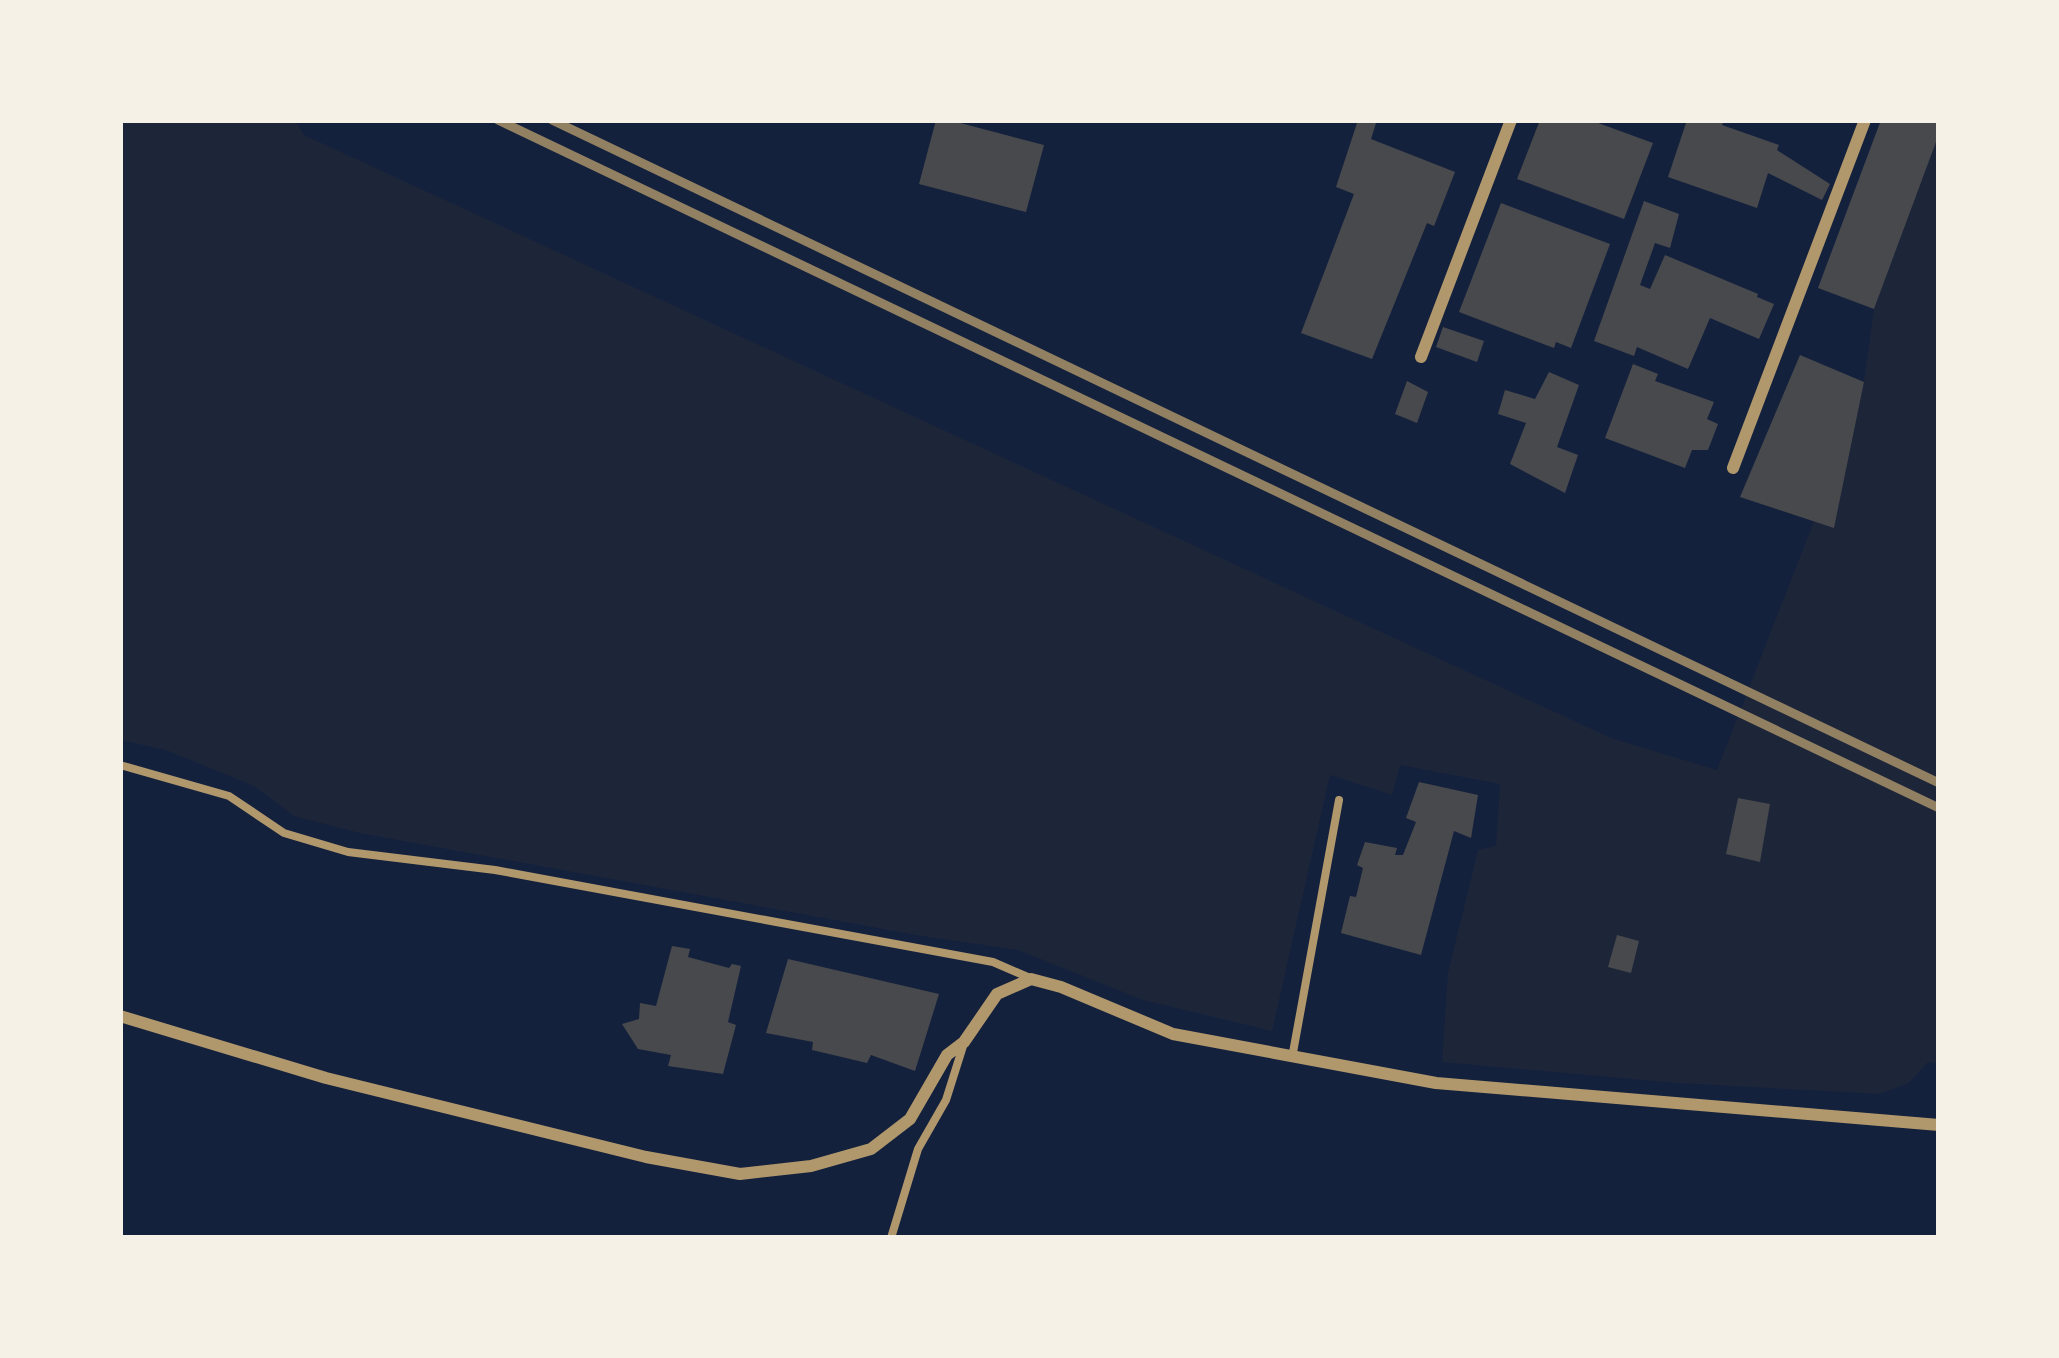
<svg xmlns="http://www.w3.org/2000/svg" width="2059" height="1358" font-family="Barlow,sans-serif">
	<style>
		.green { fill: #1d2539 }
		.building { fill: #48494c }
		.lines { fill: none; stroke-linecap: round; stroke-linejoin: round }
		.service { stroke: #b1986c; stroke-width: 8 }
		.minor { stroke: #b1986c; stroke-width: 12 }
		.rail { stroke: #918062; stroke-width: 9 }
	</style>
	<rect width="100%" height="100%" fill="#14213d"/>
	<polygon class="green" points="120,120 295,120 304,135 1611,738 1717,770 1814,521 1834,527 1864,382 1874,309 1939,134 1939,1064 1928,1062 1909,1083 1880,1094 1677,1083 1442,1062 1448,973 1478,850 1496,846 1500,784 1400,765 1392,795 1330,775 1272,1031 1143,1000 1018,950 922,936 360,833 294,816 254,786 166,750 120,740"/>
	<g class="building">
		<polygon points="936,120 949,120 1044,145 1026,212 919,184"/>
		<polygon points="1358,120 1377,120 1371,139 1455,172 1434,226 1427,223 1372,359 1301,333 1354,194 1336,187"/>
		<polygon points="1540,120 1590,120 1653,143 1624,219 1517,179"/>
		<polygon points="1687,120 1724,120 1722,125 1779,145 1777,150 1830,184 1822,200 1768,173 1757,208 1668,177"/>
		<polygon points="1881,120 1939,120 1939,134 1874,309 1818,288"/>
		<polygon points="1644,201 1679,214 1670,248 1655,243 1640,285 1650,289 1665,255 1758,294 1757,297 1774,304 1759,339 1710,318 1688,369 1637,347 1634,356 1594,341"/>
		<polygon points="1501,203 1610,244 1571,348 1556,342 1554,348 1459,312"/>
		<polygon points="1443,327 1484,341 1477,362 1436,347"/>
		<polygon points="1800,355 1864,382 1834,528 1740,497"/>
		<polygon points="1633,364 1658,374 1655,381 1714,402 1707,419 1718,424 1708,450 1692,450 1685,468 1605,438"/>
		<polygon points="1549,372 1579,385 1557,447 1578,455 1565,493 1510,464 1526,423 1498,414 1505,390 1535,399"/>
		<polygon points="1407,381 1428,392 1417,423 1395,414"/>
		<polygon points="1419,782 1478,795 1471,838 1454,831 1421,955 1341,933 1350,896 1356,897 1363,868 1357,865 1365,842 1397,848 1395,855 1403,855 1416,822 1406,818"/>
		<polygon points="1738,798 1770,804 1760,862 1726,854"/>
		<polygon points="1617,935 1639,941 1631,973 1608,967"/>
		<polygon points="672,946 690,949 688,957 729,968 732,964 741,966 728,1022 736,1025 723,1074 668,1066 671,1055 638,1049 622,1024 639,1019 640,1003 656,1006"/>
		<polygon points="788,959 939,994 915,1071 871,1055 867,1063 812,1050 813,1042 766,1033"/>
	</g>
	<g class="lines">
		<g class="service">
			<polyline points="120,765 229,796 284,833 348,852 495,870 993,962 1030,978"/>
			<polyline points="1292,1058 1339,800"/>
			<polyline points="891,1238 918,1149 946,1100 964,1043"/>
		</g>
		<g class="minor">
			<polyline points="1421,357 1511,120"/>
			<polyline points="1733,468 1865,120"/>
			<polyline points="120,1016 326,1078 646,1157 740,1174 811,1166 871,1149 910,1119 947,1055 964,1042 997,994 1031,979 1061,987 1173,1034 1436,1083 1939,1125"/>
		</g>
		<g class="rail">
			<polyline points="498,120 1939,808"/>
			<polyline points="552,120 1939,783"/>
		</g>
	</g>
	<rect width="2059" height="1358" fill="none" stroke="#f6f1e7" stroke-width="246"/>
</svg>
